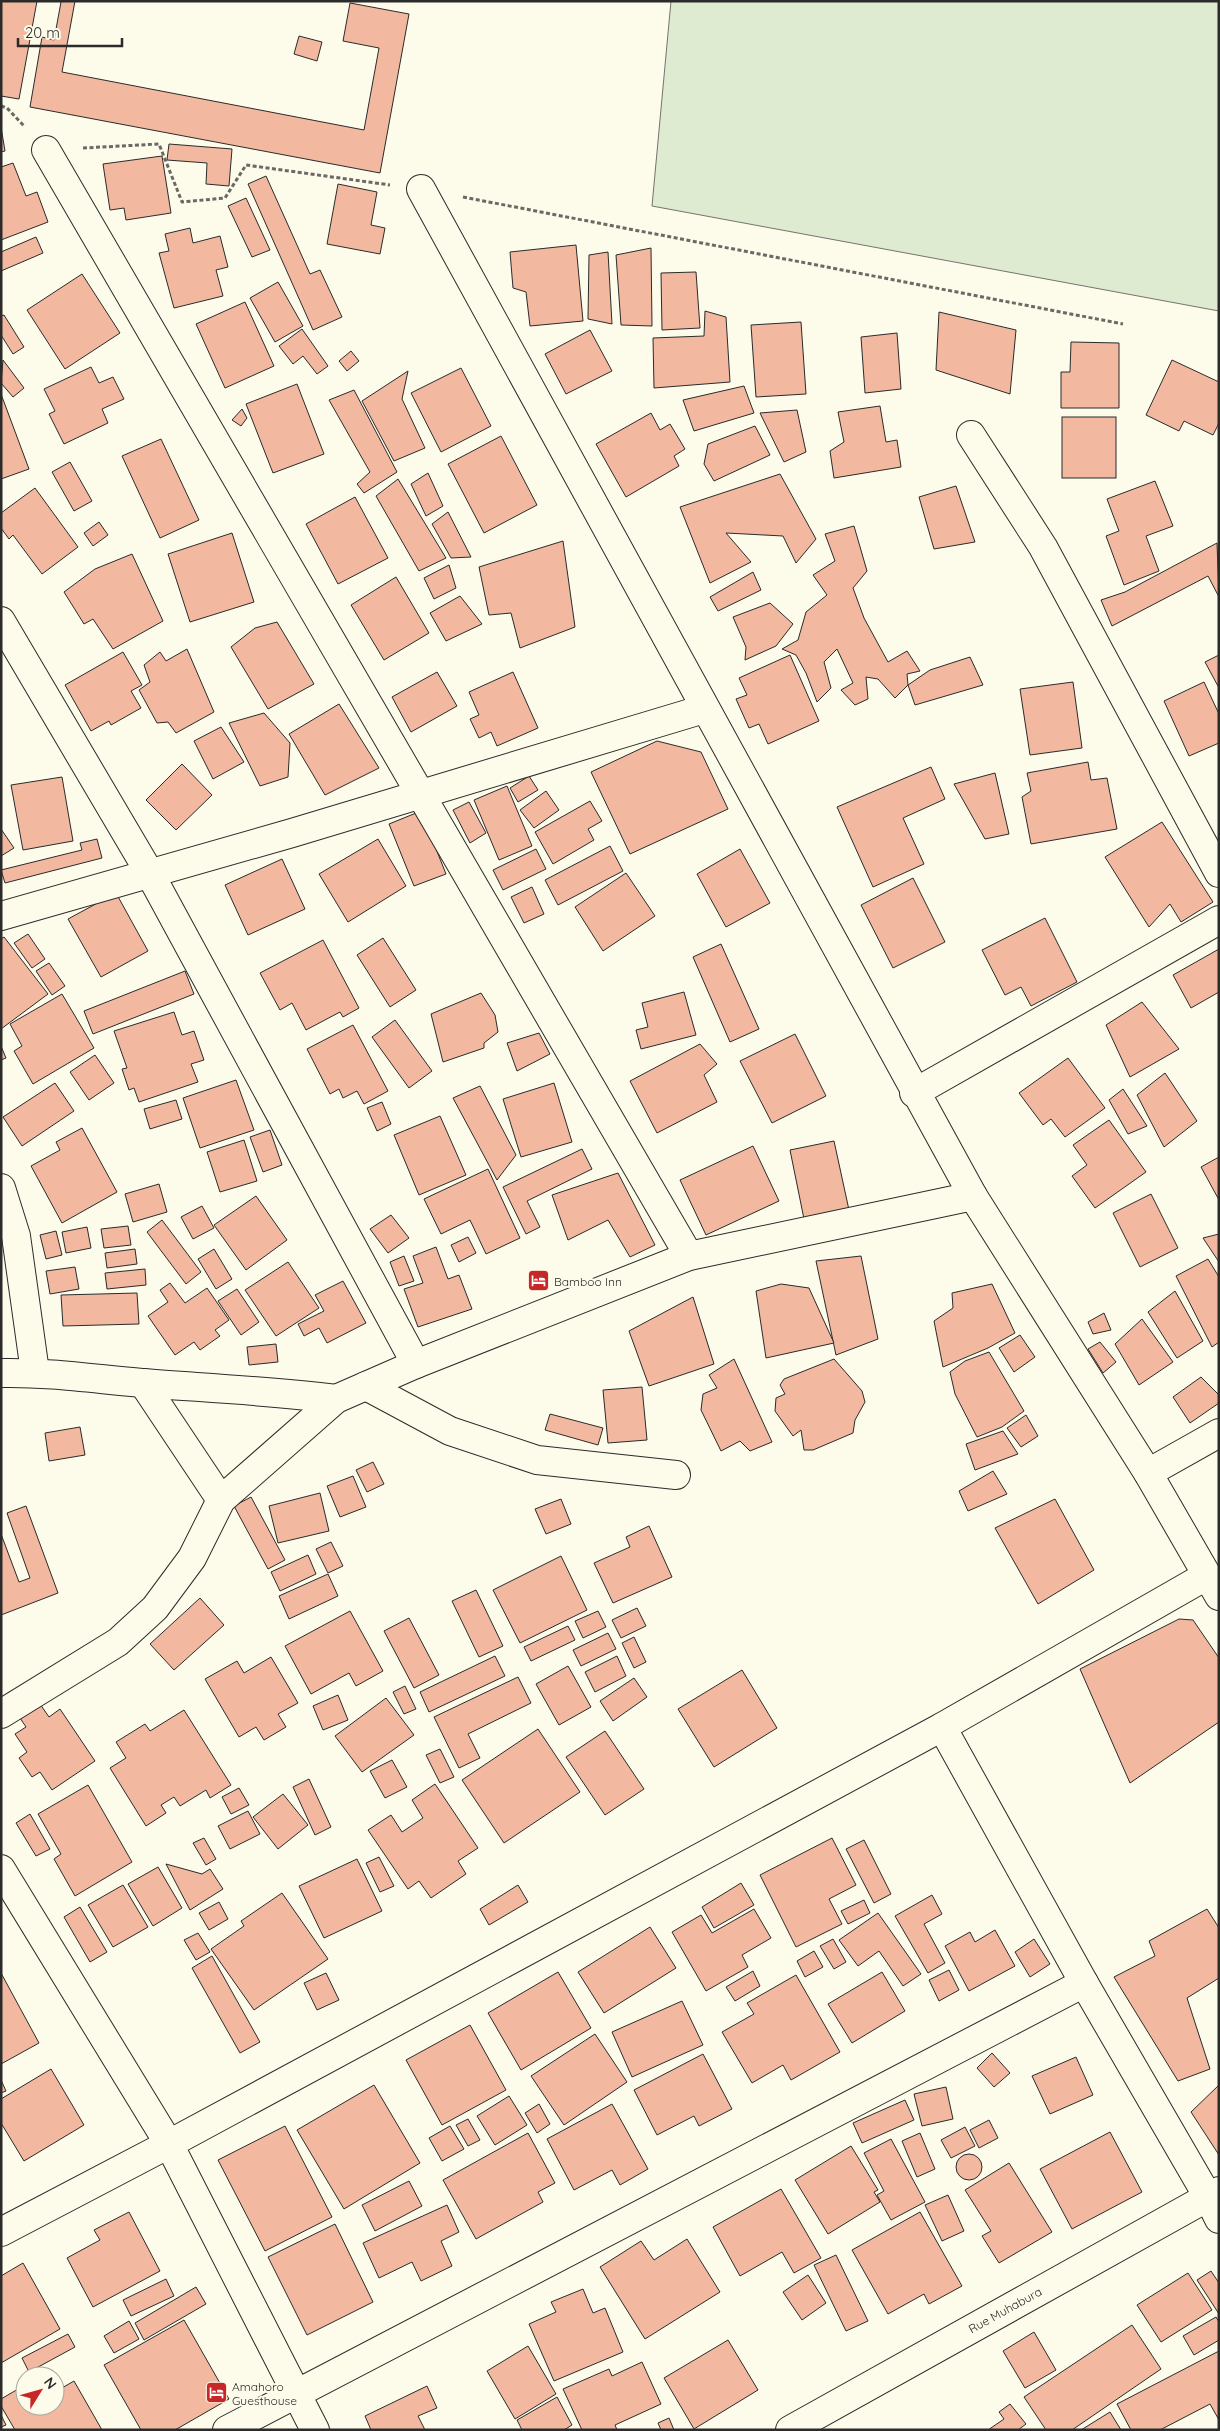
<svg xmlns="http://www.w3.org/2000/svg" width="1220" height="2431" font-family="Quicksand,sans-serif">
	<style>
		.green { fill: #deebd1; stroke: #74746e }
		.building { fill: #f2b8a0; stroke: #2b2b2b }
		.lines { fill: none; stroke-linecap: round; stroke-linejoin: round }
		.minor-casing { stroke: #2b2b2b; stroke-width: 30 }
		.path { stroke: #6a6964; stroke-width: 3; stroke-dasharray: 4 2.5; stroke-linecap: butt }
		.minor { stroke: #fdfbea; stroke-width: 28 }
		.labels { text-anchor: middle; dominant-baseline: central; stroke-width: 4; stroke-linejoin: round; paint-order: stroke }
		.poi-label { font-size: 12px; fill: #2b2b2b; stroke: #fdfbea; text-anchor: start }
		.street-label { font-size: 12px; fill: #2b2b2b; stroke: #fdfbea }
	</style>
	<rect width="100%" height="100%" fill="#fdfbea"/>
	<polygon class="green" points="671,1 1219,1 1219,311 652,206"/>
	<g class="building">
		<polygon points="1,1 37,1 19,99 1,96"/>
		<polygon points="59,1 75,1 62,72 364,130 379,48 343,41 350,3 409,14 380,173 30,107 42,37 54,40 61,2"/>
		<polygon points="299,36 322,42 317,61 294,54"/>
		<polygon points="1,127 5,151 1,152"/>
		<polygon points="169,144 232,149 229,186 206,184 207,163 167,160"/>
		<polygon points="162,156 171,213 126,220 124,208 110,210 103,164"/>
		<polygon points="13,163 26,196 37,192 48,222 1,240 1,167"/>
		<polygon points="266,176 310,274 320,270 342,317 313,330 248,184"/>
		<polygon points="338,184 377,192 371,225 385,228 380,254 327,244"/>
		<polygon points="246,198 270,250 252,257 228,206"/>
		<polygon points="190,228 193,243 220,236 228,267 216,270 223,296 174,308 159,253 169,251 165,234"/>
		<polygon points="36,237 43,253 1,271 1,252"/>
		<polygon points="576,245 583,321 530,326 526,292 513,288 510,252"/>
		<polygon points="651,248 652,326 621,325 616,255"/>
		<polygon points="608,252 612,324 588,319 589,255"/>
		<polygon points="696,272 700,328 662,330 661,273"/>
		<polygon points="82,274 120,333 65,369 27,310"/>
		<polygon points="278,282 303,326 275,342 250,298"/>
		<polygon points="245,302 274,366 225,388 196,324"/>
		<polygon points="705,311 726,317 730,382 654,388 653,338 704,336"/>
		<polygon points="939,312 1016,330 1010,394 936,370"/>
		<polygon points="4,315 24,347 13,354 1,335 1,316"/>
		<polygon points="801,322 806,394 756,397 751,325"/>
		<polygon points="302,329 328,366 317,374 303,356 293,364 279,346"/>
		<polygon points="590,330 612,371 566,394 545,354"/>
		<polygon points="897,333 901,389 865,393 861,337"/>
		<polygon points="1071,342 1119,343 1119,408 1061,408 1061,372 1070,372"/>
		<polygon points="351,351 359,361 347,371 339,361"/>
		<polygon points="3,360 24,388 13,397 1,383"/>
		<polygon points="1172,360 1219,382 1219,423 1213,435 1184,421 1179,431 1146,415"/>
		<polygon points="91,367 99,383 113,377 124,399 102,409 108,423 64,444 49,414 55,411 44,389"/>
		<polygon points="461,368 491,426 441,452 411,393"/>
		<polygon points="408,371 402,399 425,448 394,461 362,401"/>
		<polygon points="297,384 324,454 273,473 246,404"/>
		<polygon points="744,386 754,413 694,431 683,400"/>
		<polygon points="354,390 397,472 364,493 357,484 370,472 329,400"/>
		<polygon points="1,394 29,469 1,479"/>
		<polygon points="880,406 886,442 897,440 901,467 834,478 830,451 844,442 838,412"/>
		<polygon points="242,409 247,418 241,426 232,420"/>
		<polygon points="797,410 806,452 784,462 760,413"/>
		<polygon points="651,413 660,430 670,424 685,449 674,456 679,466 626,497 596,444"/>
		<rect x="1062" y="417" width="54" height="61"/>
		<polygon points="755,426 770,455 714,481 704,464 708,444"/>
		<polygon points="501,436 537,505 484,533 448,464"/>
		<polygon points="161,439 199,520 160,538 122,456"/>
		<polygon points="70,462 92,501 74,511 52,472"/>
		<polygon points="428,473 443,506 426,516 411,484"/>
		<polygon points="780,474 816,539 796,563 783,536 726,533 751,562 710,583 680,507"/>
		<polygon points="398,479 446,558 419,571 376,496"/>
		<polygon points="1155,481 1173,526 1146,536 1159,571 1124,585 1106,536 1119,531 1107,499"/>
		<polygon points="956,486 975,542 934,549 919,497"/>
		<polygon points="35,488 78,547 42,574 13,535 9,539 1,528 1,513"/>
		<polygon points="355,497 388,558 338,584 306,524"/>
		<polygon points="448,512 471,557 451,558 432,524"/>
		<polygon points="99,522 108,535 93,546 84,533"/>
		<polygon points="854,526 867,571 853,588 864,618 888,662 907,651 920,671 907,674 908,685 895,698 878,679 866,677 868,699 855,705 841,690 853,683 837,649 824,662 831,688 817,702 806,673 796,655 782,649 798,640 806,612 827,595 813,575 835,561 825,534"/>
		<polygon points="232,533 254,602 190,622 168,554"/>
		<polygon points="563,541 575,627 520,648 511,613 489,615 479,567"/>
		<polygon points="1217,543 1219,597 1208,576 1112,626 1101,600 1125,592"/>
		<polygon points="132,554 163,621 113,649 93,619 84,624 64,592 95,569"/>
		<polygon points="449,565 456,588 434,599 424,578"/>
		<polygon points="753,572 761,590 718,611 710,597"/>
		<polygon points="396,577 429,633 384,660 351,605"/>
		<polygon points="460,596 482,624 446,641 430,613"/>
		<polygon points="770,603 793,624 776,646 745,660 746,647 733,617"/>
		<polygon points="277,622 314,684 268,709 231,647 255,628"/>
		<polygon points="187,649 214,712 176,733 168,722 157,723 139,690 150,682 144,665 160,652 166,661"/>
		<polygon points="123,652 142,685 131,691 141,708 111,725 109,721 91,731 65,685"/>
		<polygon points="790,655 819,721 768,744 759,724 749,728 736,699 747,695 739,678"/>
		<polygon points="1219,655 1219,688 1205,662"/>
		<polygon points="970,657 983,685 915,705 908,685 930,670"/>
		<polygon points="437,672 457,706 411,732 392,697"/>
		<polygon points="513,672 538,728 497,746 491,732 479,738 470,719 479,715 469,692"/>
		<polygon points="1073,682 1082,748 1030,755 1020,689"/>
		<polygon points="1204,682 1219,714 1219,743 1189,756 1164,701"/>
		<polygon points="339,704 379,768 325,795 289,734"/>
		<polygon points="264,713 290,743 288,777 260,786 229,723"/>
		<polygon points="221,727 244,762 213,779 194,741"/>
		<polygon points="657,741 701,752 728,809 630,854 591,772"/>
		<polygon points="1088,762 1091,780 1107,778 1117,829 1031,844 1022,797 1031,791 1027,773"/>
		<polygon points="182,764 212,795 176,830 146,800"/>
		<polygon points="931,767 945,799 903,818 924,864 873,887 837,807"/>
		<polygon points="995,773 1009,834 985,839 954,784"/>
		<polygon points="529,776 538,790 518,802 510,788"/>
		<polygon points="62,777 73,841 23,850 11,785"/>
		<polygon points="507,786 532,846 499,860 474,800"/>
		<polygon points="546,791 559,810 534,828 520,810"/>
		<polygon points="590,801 602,821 588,829 594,840 553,864 535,832"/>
		<polygon points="469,802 486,833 470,843 453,810"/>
		<polygon points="421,811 446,874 414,886 389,824"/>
		<polygon points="1162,822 1213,902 1181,922 1170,904 1149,927 1105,857"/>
		<polygon points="1,829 14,848 1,856"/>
		<polygon points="97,839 102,858 5,883 1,870 82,850 80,843"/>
		<polygon points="378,839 406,886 348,922 319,874"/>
		<polygon points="610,846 623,871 558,905 545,880"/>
		<polygon points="536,849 546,869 503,890 493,870"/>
		<polygon points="740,849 770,903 726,927 697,874"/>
		<polygon points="282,859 305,909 248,935 225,885"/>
		<polygon points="626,873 655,916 603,951 575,907"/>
		<polygon points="913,878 945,942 893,968 861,905"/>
		<polygon points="532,887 544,914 524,923 511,897"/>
		<polygon points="116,893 148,951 101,977 68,919"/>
		<polygon points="1045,918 1077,982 1031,1006 1021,987 1005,995 982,950"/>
		<polygon points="28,934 45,959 32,968 14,943"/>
		<polygon points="4,937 48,994 1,1029 1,939"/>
		<polygon points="383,938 416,990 390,1007 357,955"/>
		<polygon points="323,940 359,1008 343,1017 340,1012 306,1030 292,1003 280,1010 260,973"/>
		<polygon points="721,944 759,1029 730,1042 693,957"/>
		<polygon points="1219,949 1219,992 1191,1008 1173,975"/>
		<polygon points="49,963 65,986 52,995 36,971"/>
		<polygon points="185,971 194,994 93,1034 84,1011"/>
		<polygon points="684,992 696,1035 641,1049 636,1030 648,1027 642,1003"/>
		<polygon points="481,993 495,1015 498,1032 484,1043 484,1048 443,1062 431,1014"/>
		<polygon points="62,994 94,1048 33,1084 14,1051 22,1046 10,1024"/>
		<polygon points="1142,1002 1179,1049 1130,1077 1106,1025"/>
		<polygon points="174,1012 182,1035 194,1031 204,1060 191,1064 198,1082 139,1102 134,1088 129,1090 122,1069 127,1068 114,1031"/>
		<polygon points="395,1020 432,1071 409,1088 372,1037"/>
		<polygon points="353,1025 388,1091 364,1104 357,1091 343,1098 339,1089 330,1094 307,1049"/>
		<polygon points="539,1033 550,1054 517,1071 507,1043"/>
		<polygon points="795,1034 826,1096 772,1123 740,1061"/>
		<polygon points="700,1044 717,1064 704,1075 717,1102 657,1133 630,1081"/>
		<polygon points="1,1046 6,1058 1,1060"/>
		<polygon points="95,1055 114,1083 89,1100 70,1072"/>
		<polygon points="1068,1058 1105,1108 1065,1137 1051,1119 1043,1125 1019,1093"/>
		<polygon points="1165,1073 1197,1121 1164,1147 1137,1095"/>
		<polygon points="236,1080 254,1130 200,1148 183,1098"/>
		<polygon points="55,1083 74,1111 22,1146 3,1117"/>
		<polygon points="554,1083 572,1142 521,1157 503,1099"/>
		<polygon points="480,1086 516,1155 497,1180 453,1098"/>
		<polygon points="1123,1089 1147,1126 1128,1134 1109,1100"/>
		<polygon points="176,1100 182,1119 150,1129 144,1109"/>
		<polygon points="382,1102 391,1124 377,1131 367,1108"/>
		<polygon points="440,1116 466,1175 419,1195 394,1135"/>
		<polygon points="1109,1120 1146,1172 1095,1208 1072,1176 1087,1165 1073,1145"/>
		<polygon points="82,1128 117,1192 62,1223 31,1166 60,1150 56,1142"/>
		<polygon points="270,1130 282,1165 263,1172 250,1137"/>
		<polygon points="244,1140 257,1181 220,1192 207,1152"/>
		<polygon points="834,1141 849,1210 804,1219 790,1150"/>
		<polygon points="753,1146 779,1201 706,1235 680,1180"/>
		<polygon points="582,1149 592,1169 527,1201 540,1227 526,1234 503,1187"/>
		<polygon points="1219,1157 1219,1200 1201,1167"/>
		<polygon points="488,1169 520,1238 486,1254 470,1220 441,1234 424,1199"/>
		<polygon points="618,1173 655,1245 630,1257 608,1220 568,1240 552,1195"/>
		<polygon points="159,1184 167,1212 133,1222 125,1194"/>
		<polygon points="1151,1194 1178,1248 1140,1267 1113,1213"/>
		<polygon points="256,1196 287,1240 246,1270 214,1225"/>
		<polygon points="202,1206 214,1228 193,1239 181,1217"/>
		<polygon points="391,1215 409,1238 388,1253 370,1229"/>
		<polygon points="162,1220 201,1272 186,1284 147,1232"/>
		<polygon points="128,1226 131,1245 104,1248 101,1229"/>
		<polygon points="87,1227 91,1248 66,1253 62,1232"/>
		<polygon points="56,1231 62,1255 46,1259 40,1235"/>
		<polygon points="1219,1234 1219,1262 1203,1238"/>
		<polygon points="468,1237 476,1253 459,1262 451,1245"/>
		<polygon points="436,1247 448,1279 459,1275 472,1309 418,1327 404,1289 423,1283 413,1256"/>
		<polygon points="135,1249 137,1264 107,1268 105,1253"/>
		<polygon points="214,1249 232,1279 216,1289 198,1259"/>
		<polygon points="404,1256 414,1281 399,1286 390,1262"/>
		<polygon points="861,1256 878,1339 836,1355 816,1261"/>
		<polygon points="1208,1259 1219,1277 1219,1342 1212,1347 1176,1276"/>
		<polygon points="288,1262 319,1308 276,1336 245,1290"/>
		<polygon points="75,1267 79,1289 50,1294 46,1271"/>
		<polygon points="145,1269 146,1285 107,1289 105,1273"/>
		<polygon points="343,1281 366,1323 327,1343 319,1328 304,1336 298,1324 324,1311 315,1295"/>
		<polygon points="170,1283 185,1303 207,1288 229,1320 215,1330 220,1336 200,1350 194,1342 175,1355 148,1316 168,1302 160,1290"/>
		<polygon points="781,1284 809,1288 834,1343 766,1358 756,1291"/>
		<polygon points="992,1284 1015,1333 988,1348 943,1367 934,1321 953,1308 952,1293"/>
		<polygon points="237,1289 259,1322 241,1335 218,1301"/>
		<polygon points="1175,1291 1203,1341 1177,1358 1148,1312"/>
		<polygon points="137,1293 139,1324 63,1326 61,1295"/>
		<polygon points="693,1297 714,1364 649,1386 629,1331"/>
		<polygon points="1104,1313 1111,1330 1093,1334 1088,1322"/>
		<polygon points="1142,1319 1173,1362 1139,1385 1115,1344"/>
		<polygon points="1020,1335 1035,1357 1014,1372 999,1348"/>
		<polygon points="1100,1342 1116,1362 1103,1373 1088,1349"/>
		<polygon points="276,1344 278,1362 249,1365 247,1347"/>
		<polygon points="989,1352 1024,1411 1002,1427 977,1437 955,1394 950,1372 965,1361"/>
		<polygon points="734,1359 772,1442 750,1451 740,1441 721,1451 701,1410 703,1394 717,1388 709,1375"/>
		<polygon points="834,1359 862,1391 865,1402 855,1420 853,1433 813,1450 804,1450 801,1430 793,1436 775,1411 776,1398 785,1394 780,1385 784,1379"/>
		<polygon points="1201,1377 1219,1395 1219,1403 1190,1423 1173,1397"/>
		<polygon points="642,1387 647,1440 608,1443 603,1390"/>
		<polygon points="550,1414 603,1428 598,1445 545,1430"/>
		<polygon points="1026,1415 1038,1436 1021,1447 1007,1428"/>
		<polygon points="80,1427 85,1455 49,1461 45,1433"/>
		<polygon points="1003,1431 1018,1454 975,1470 966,1444"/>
		<polygon points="373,1462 384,1484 367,1492 356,1470"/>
		<polygon points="993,1471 1007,1494 968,1511 959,1491"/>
		<polygon points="353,1476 366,1507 340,1517 327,1486"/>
		<polygon points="320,1493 329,1531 278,1543 269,1506"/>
		<polygon points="251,1497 285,1560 268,1569 234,1506"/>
		<polygon points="561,1499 571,1524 546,1534 535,1509"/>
		<polygon points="1055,1499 1094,1570 1038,1604 995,1528"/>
		<polygon points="26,1506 58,1593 1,1615 1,1534 19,1582 30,1578 7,1513"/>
		<polygon points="649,1526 672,1577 613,1603 594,1563 630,1547 626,1537"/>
		<polygon points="331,1542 343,1566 328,1573 316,1549"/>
		<polygon points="308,1555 316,1574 280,1591 271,1572"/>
		<polygon points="561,1556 587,1610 520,1643 493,1590"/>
		<polygon points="328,1574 338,1596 289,1619 279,1596"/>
		<polygon points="476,1590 503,1646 479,1657 452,1601"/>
		<polygon points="200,1598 224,1625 174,1670 150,1644"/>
		<polygon points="637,1608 646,1626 621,1638 612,1620"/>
		<polygon points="350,1611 383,1671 356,1686 349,1673 311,1694 285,1646"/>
		<polygon points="598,1611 606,1627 583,1638 575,1621"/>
		<polygon points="409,1618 439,1675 414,1688 384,1631"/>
		<polygon points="1179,1619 1193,1620 1219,1658 1219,1722 1130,1783 1080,1669"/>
		<polygon points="568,1626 575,1640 531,1661 524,1647"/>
		<polygon points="608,1633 616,1649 581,1666 573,1650"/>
		<polygon points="634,1637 646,1662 634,1668 622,1643"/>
		<polygon points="495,1656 505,1676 429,1712 420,1692"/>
		<polygon points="617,1656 626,1676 595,1692 585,1672"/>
		<polygon points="271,1657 298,1703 278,1714 286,1727 264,1740 256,1727 239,1737 205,1679 237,1661 244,1673"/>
		<polygon points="568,1666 591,1707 559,1725 536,1684"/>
		<polygon points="742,1670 777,1728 714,1767 678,1709"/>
		<polygon points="518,1677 531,1703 468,1734 480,1758 459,1768 434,1717"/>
		<polygon points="634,1678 647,1697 613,1721 600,1701"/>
		<polygon points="405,1686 416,1709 404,1714 393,1692"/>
		<polygon points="338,1695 348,1720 323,1730 313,1706"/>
		<polygon points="386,1698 414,1735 362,1772 335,1736"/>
		<polygon points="40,1704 49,1717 60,1709 95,1761 52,1790 40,1772 32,1777 19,1758 27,1752 15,1734 26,1727 20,1718"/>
		<polygon points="184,1710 231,1785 210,1798 206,1790 180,1806 174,1797 161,1805 166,1813 146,1826 110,1768 126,1758 116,1742 145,1724 150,1731"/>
		<polygon points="538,1729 580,1792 504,1843 462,1780"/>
		<polygon points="605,1731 644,1789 605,1815 566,1757"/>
		<polygon points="440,1749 454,1777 440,1783 426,1755"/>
		<polygon points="392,1760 407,1787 385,1798 370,1771"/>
		<polygon points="309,1779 331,1827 315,1835 293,1787"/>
		<polygon points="435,1784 478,1848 458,1861 466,1874 431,1898 419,1881 408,1889 368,1830 391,1815 402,1832 423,1818 412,1800"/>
		<polygon points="88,1785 132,1862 75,1896 54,1859 61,1854 38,1814"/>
		<polygon points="239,1788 249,1805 231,1814 222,1797"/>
		<polygon points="283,1794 308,1825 278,1849 253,1817"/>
		<polygon points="248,1811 260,1834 230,1849 218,1826"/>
		<polygon points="30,1814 50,1849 36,1856 16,1823"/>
		<polygon points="204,1838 216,1859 206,1865 193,1843"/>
		<polygon points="832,1838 856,1885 829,1899 842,1924 796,1947 760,1875"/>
		<polygon points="864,1840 891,1894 874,1903 846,1849"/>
		<polygon points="379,1857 394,1886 380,1892 366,1863"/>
		<polygon points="357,1859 382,1911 324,1938 299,1886"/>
		<polygon points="166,1864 202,1874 210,1869 223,1889 190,1910"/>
		<polygon points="158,1867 182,1908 153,1926 128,1884"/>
		<polygon points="741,1883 754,1905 714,1928 702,1907"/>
		<polygon points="123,1885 148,1927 113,1947 88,1905"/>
		<polygon points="518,1885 528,1902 489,1925 480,1909"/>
		<polygon points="282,1893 328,1959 254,2010 211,1949 244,1926 241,1921"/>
		<polygon points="932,1895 942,1914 924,1924 945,1963 928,1973 895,1916"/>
		<polygon points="864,1900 870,1913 848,1924 841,1911"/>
		<polygon points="219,1902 228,1919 209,1930 199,1913"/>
		<polygon points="80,1907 107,1952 90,1962 64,1917"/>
		<polygon points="754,1909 771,1938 742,1955 748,1967 706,1991 672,1932 701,1915 712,1933"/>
		<polygon points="1207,1909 1219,1928 1219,1978 1187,1998 1210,2069 1178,2081 1114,1977 1155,1956 1149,1941"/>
		<polygon points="878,1913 921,1974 903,1986 879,1951 858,1966 839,1940"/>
		<polygon points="650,1927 676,1968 604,2013 578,1972"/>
		<polygon points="995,1930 1015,1966 969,1991 945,1946 970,1932 975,1942"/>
		<polygon points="198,1933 210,1952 196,1960 184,1940"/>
		<polygon points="833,1939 846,1962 834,1969 820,1946"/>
		<polygon points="1034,1939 1050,1964 1030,1977 1015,1952"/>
		<polygon points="814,1951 823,1967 805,1977 797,1961"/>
		<polygon points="212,1956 260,2042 240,2053 192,1968"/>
		<polygon points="949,1970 959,1990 939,2001 929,1980"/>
		<polygon points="753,1971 760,1986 735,2001 726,1987"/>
		<polygon points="558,1972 591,2028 521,2070 488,2013"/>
		<polygon points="882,1972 905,2011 852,2043 828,2004"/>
		<polygon points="1,1973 39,2043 1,2064"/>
		<polygon points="326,1973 339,2000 317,2010 304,1983"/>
		<polygon points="796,1975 840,2052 791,2080 783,2065 752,2083 722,2032 754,2014 747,2003"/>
		<polygon points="682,2001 703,2045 632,2077 612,2032"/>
		<polygon points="470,2025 506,2090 442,2125 406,2060"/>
		<polygon points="595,2034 627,2082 564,2125 531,2076"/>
		<polygon points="992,2053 1010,2073 994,2087 977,2068"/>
		<polygon points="703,2054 732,2109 699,2126 694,2116 657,2135 634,2090"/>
		<polygon points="1076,2057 1093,2095 1050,2114 1032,2076"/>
		<polygon points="51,2069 84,2125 24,2161 1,2123 1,2099"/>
		<polygon points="1,2080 6,2091 1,2093"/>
		<polygon points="374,2085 420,2163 344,2209 297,2130"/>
		<polygon points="1219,2085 1219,2155 1191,2112"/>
		<polygon points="946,2087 953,2119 922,2126 914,2094"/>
		<polygon points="509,2096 527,2125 495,2145 477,2116"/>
		<polygon points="905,2100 914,2120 862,2143 853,2123"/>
		<polygon points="539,2104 550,2124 537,2133 525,2113"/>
		<polygon points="612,2104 648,2169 620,2185 612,2170 574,2190 547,2139"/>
		<polygon points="468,2119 480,2140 468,2146 456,2125"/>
		<polygon points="989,2120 998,2138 979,2148 970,2130"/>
		<polygon points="285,2126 332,2217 265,2251 218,2160"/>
		<polygon points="450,2126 464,2149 442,2161 429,2138"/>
		<polygon points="965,2127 975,2146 951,2158 941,2140"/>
		<polygon points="1110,2132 1142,2192 1072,2229 1040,2169"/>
		<polygon points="528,2133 555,2183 538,2192 543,2202 476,2239 443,2180"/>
		<polygon points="920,2133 935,2169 917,2177 902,2141"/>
		<polygon points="891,2139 925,2202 891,2220 877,2195 884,2191 864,2153"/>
		<polygon points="851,2146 878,2190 874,2192 880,2202 828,2234 795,2180"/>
		<circle cx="969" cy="2167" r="13"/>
		<polygon points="1009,2163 1052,2232 999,2263 982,2236 991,2231 965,2190"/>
		<polygon points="409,2181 422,2206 375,2231 362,2205"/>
		<polygon points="781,2189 821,2258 794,2273 782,2252 740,2276 713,2227"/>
		<polygon points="948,2195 964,2231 942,2241 925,2205"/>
		<polygon points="447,2205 459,2232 441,2241 452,2266 421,2281 412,2262 379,2278 363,2243"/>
		<polygon points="129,2212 160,2271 93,2307 67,2258 100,2240 94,2230"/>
		<polygon points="920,2212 962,2286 929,2304 924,2294 888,2314 852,2250"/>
		<polygon points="335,2224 373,2302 307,2335 268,2257"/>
		<polygon points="687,2239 720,2292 645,2339 600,2267 641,2241 654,2260"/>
		<polygon points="836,2255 868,2321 846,2331 814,2265"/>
		<polygon points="23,2263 60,2329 1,2363 1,2276"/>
		<polygon points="1211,2271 1219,2283 1219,2314 1197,2280"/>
		<polygon points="1188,2273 1212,2310 1161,2342 1137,2305"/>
		<polygon points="808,2275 826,2303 802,2320 783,2292"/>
		<polygon points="166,2279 174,2296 131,2316 123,2300"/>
		<polygon points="196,2287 206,2304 144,2340 135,2323"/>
		<polygon points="583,2289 593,2313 605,2308 623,2352 554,2381 529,2324 556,2312 551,2302"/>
		<polygon points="1216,2317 1219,2322 1219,2340 1194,2355 1183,2336"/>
		<polygon points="184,2320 229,2399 175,2430 141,2430 104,2365"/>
		<polygon points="129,2321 139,2339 114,2353 104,2336"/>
		<polygon points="1132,2325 1161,2369 1072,2430 1046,2430 1024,2397"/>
		<polygon points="1034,2332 1056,2370 1025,2388 1003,2351"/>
		<polygon points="68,2334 75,2347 29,2372 22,2358"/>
		<polygon points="728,2340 758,2390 694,2429 664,2378"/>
		<polygon points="528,2346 556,2394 515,2419 487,2371"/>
		<polygon points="1219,2351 1219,2420 1210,2404 1160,2430 1131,2430 1117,2404"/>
		<polygon points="642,2362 661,2404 615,2425 617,2430 582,2430 563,2389 609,2369 612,2376"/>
		<polygon points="74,2381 102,2430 15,2430 1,2406 1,2399 25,2385 25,2406 55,2406 55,2392"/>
		<polygon points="427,2386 437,2408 418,2416 425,2430 371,2430 365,2416"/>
		<polygon points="557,2397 572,2425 564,2430 522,2430 517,2420"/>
		<polygon points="1010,2404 1026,2424 1018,2430 988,2430 1004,2419 999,2412"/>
		<polygon points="1110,2412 1121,2430 1081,2430"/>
		<polygon points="1,2415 6,2425 1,2427"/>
		<polygon points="669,2418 674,2430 661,2430 658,2423"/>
	</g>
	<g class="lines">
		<defs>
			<g id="minor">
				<polyline points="46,150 689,1256"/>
				<polyline points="421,189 973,1196 1148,1473 1219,1596"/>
				<polyline points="971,435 1043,547 1219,873"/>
				<polyline points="1,621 149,872 416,1364"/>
				<polyline points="1,916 292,833 704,709"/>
				<polyline points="914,1093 1219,920"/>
				<polyline points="1,1188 16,1236 35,1372"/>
				<path d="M1,1373C49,1372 95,1379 142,1383C207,1388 271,1391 336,1399"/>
				<polyline points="143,1383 221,1500"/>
				<polyline points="366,1386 450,1431 537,1460 676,1475"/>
				<polyline points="1148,1473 1219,1433"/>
				<polyline points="1,1714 118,1642 155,1608 192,1558 221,1500 336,1399 416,1364 689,1256 973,1196"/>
				<polyline points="942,1727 1084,1983 1208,2197 1219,2219"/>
				<polyline points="1,1869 169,2144 315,2430"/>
				<polyline points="1,2232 169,2144 942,1727 1206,1576"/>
				<polyline points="227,2430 1084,1983"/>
				<polyline points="790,2430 1219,2191"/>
			</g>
		</defs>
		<use href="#minor" class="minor-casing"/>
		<g class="path">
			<polyline points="1,106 7,108 25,127"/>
			<polyline points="83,148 159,144 182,202 225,198 246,165 390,185"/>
			<polyline points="463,197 1123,324"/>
		</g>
		<use href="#minor" class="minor"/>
	</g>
	<defs>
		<symbol id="hotel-square" viewBox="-11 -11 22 22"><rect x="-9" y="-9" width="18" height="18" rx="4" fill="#c62828" stroke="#fdfbea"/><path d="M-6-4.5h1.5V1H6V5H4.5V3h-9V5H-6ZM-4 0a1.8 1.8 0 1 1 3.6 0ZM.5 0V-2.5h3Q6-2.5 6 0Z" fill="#fff"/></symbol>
	</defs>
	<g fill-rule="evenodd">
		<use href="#hotel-square" x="526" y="1268" width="25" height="25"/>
		<use href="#hotel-square" x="204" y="2380" width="25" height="25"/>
	</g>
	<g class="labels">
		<g class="poi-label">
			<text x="554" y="1281">Bamboo Inn</text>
			<text x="232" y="2386">Amahoro<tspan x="232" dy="14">Guesthouse</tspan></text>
		</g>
		<g class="street-label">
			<text transform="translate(1005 2310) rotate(-29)">Rue Muhabura</text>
		</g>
	</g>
	<rect width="1220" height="2431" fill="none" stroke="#2b2b2b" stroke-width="5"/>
	<g transform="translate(40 2391) rotate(53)"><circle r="24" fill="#fdfbea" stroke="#a9a89e"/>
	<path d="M0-4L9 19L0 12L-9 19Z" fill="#c62828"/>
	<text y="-8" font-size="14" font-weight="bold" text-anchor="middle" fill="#2b2b2b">N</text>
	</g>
	<path d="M18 38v8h104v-8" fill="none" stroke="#2b2b2b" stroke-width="2.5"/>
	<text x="25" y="38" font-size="15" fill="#2b2b2b" stroke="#fdfbea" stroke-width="4" paint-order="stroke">20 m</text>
</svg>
